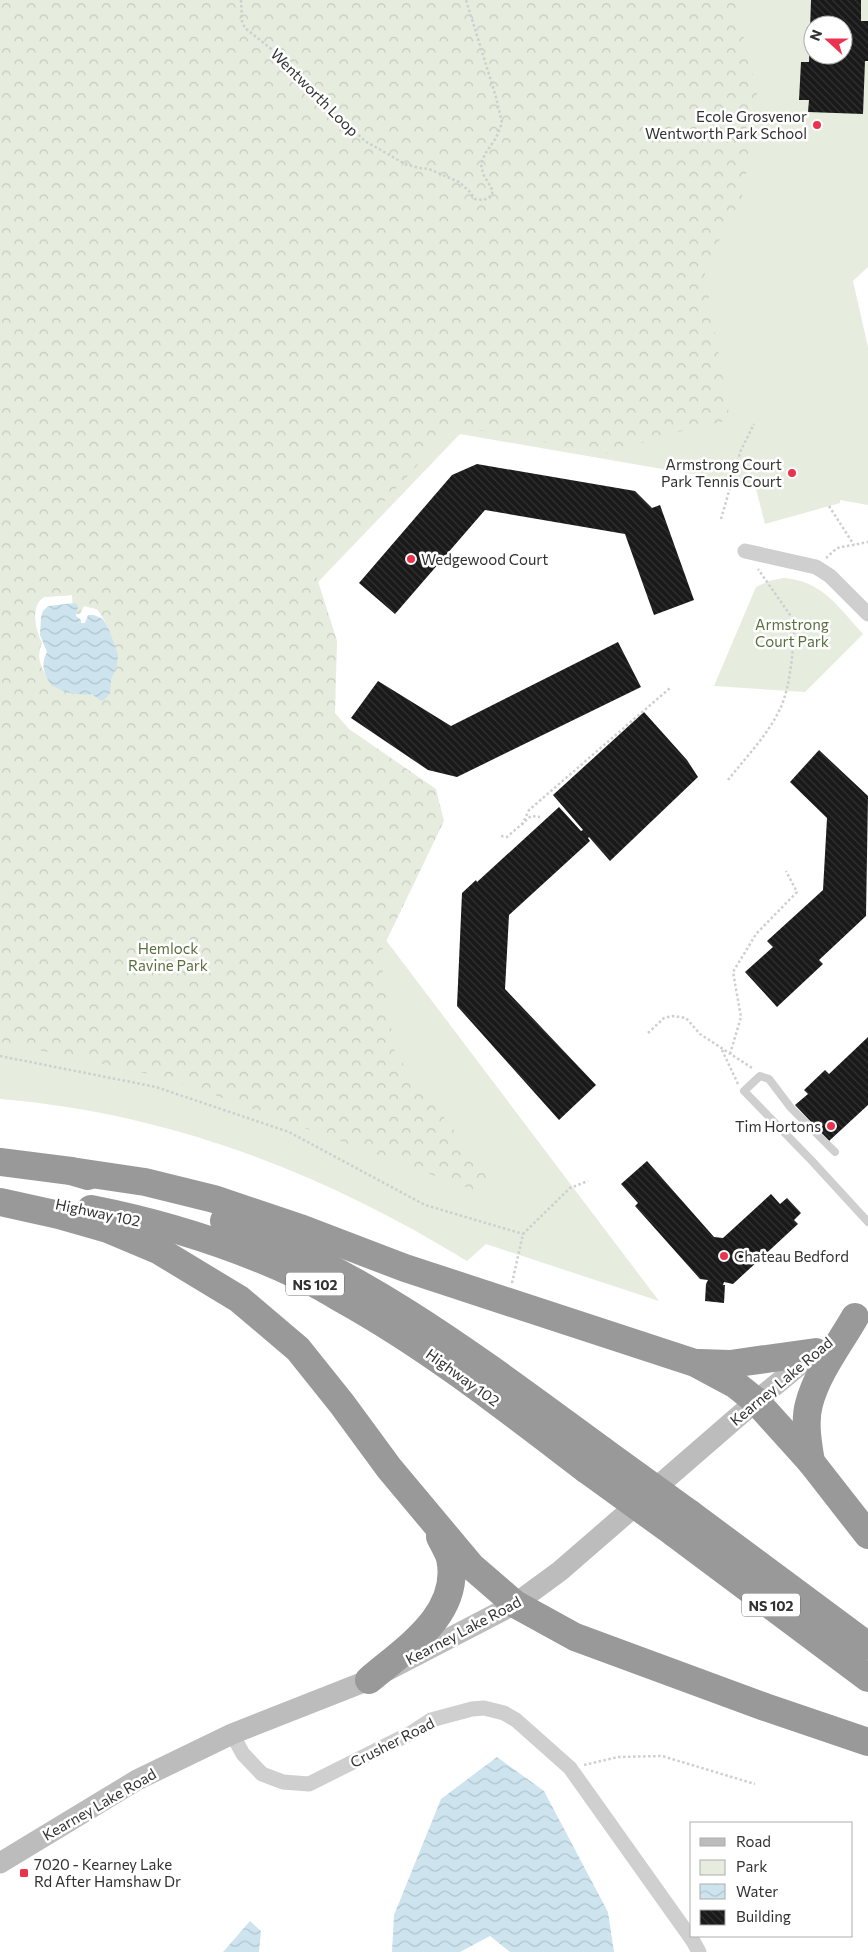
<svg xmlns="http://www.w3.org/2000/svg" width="868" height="1952" font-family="Commissioner,sans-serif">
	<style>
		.green { fill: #e6ecde; fill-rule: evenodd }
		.forest { fill: url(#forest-crowns); fill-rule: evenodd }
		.water { fill: url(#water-waves) }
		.building { fill: url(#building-back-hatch); fill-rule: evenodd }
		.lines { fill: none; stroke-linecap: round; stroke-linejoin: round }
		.path { stroke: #cfcfcf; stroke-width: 2.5; stroke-dasharray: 2.5 2.5; stroke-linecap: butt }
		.service { stroke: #cfcfcf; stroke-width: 8 }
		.minor { stroke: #cfcfcf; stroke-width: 15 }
		.secondary { stroke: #bcbcbc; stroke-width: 21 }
		.motorway { stroke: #999; stroke-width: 28 }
		.motorway-bridge { stroke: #999; stroke-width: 28 }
		.poi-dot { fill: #eb3350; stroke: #fff; stroke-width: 2 }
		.labels { text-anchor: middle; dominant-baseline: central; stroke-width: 5; stroke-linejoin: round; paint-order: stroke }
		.shield { fill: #fff; stroke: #707070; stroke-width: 1 }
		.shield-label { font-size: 14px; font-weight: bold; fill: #323232 }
		.street-label { font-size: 15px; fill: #323232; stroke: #fff }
		.poi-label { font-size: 15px; fill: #323232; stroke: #fff; text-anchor: end }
		.park-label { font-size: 15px; fill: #59703d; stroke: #fff }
	</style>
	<defs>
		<pattern id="forest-crowns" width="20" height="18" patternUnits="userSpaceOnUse" patternTransform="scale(1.25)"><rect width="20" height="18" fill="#e6ecde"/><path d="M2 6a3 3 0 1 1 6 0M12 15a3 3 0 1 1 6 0" fill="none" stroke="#c6cbbf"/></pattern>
		<pattern id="water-waves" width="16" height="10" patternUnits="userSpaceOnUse" patternTransform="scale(1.25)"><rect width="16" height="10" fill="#cde4ee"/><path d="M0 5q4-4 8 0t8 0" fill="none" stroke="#b0c4cd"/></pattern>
		<pattern id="building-back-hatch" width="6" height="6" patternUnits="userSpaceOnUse" patternTransform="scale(1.25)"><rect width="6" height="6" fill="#191919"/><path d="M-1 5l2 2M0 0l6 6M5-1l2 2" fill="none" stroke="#323232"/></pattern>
	</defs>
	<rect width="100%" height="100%" fill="#fff"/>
	<g class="green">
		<path d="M0,0H868V267L853,281L868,347V505L840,500V503L765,524L755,485L460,434L176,730L379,931L659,1301L486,1244L467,1261C324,1173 169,1113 0,1099ZM813,25H843V55H813ZM72,595L73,604L79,615L84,606L97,609L105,621L108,633L47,677C40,666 36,656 42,643C36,632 29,606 44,597Z"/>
		<path d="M783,578C822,580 839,608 863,634L805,692L714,686L756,587L769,581Z"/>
	</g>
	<path class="forest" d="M0,0H735L759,103L742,197L704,269L730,420L661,436L610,454L454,426L316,575L337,641L335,713L349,729L436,789L444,821L380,954L395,1053L491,1179L476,1191L168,1078L0,1042ZM72,595L73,604L76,614H80L84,606L97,609L105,621L108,633L47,677C40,666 36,656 42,643C36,632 29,606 44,597Z"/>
	<g class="water">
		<path d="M75,603L78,606L76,616L81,620V623H85L88,615H94L103,619L109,630L118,654L117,666L111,679L110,693L104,700L101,701L92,694C85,695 69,694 63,691C58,689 57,687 52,686C44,675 40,664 47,652L40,635L41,617L43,611L48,606Z"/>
		<polygon points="497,1757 544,1791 608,1912 614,1952 510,1952 490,1936 460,1952 392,1952 394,1915 441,1799"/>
		<polygon points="250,1921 261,1931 259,1952 223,1952"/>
	</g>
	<g class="building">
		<path d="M811,0H861V21H868V61H865L863,114L808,112L809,100H799L801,62H809ZM813,25H843V55H813Z"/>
		<polygon points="477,464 635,491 652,508 660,505 694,600 654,615 625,534 485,510 395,614 359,583 452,475"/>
		<polygon points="618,642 641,687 457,777 428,770 351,718 378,681 451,726"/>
		<polygon points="644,712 687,760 698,777 610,861 589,837 588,838 590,841 509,915 505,989 596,1085 559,1120 457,1006 462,893 476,880 477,882 559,807 581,831 583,830 553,795"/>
		<polygon points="819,750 868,796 866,916 819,960 823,964 777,1007 745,972 773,947 767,941 823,890 827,818 790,782"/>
		<polygon points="868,1037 868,1105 829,1141 795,1105 808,1094 804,1090 825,1070 829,1074"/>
		<polygon points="647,1161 714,1237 723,1238 771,1194 780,1204 787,1198 801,1213 794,1220 798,1224 733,1284 724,1282 723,1285 725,1285 724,1303 705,1301 706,1284 708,1280 700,1279 635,1206 638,1203 621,1184"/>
	</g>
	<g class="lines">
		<g class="path">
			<polyline points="241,0 242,21 245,28 275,52 317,92 330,109 365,141 405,164 419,168 429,169 459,182 469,191 475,199 484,200 491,196 493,191 483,174 481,164 485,154 496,138 502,123 496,97 466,0"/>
			<polyline points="829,506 854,545"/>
			<polyline points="721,519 741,450 754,424"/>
			<polyline points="826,558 837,548 868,542"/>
			<path d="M728,780C746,757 767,736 780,709C791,686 793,648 795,622L758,569"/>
			<polyline points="522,825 529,810 670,688"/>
			<polyline points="501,836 507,837 531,816 540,817"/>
			<polyline points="648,1033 664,1018 673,1016 686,1018 700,1034 752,1068"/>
			<polyline points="722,1050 738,1084"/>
			<polyline points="730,1054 741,1017 733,972 756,934 797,892 786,871"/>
			<polyline points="0,1056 156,1087 289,1132 425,1205 523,1234"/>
			<polyline points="512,1283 523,1234 570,1188 588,1181"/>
			<polyline points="584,1765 618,1757 662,1756 755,1784"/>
		</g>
		<polyline class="service" points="835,1152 791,1108 769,1079 760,1076 744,1091 812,1161 868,1222"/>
		<g class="minor">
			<polyline points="745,551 816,567 830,576 868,614"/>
			<polyline points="232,1734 243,1754 262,1774 283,1782 309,1784 411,1733 431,1720 472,1709 484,1708 504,1713 516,1720 570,1768 693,1941 699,1952"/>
		</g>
		<polyline class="secondary" points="0,1863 137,1780 232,1734 369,1680 515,1604 560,1571 756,1401 817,1351"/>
		<g class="motorway">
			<polyline points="0,1162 71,1171 88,1176"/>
			<polyline points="71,1171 145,1182 214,1199 303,1229 405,1268 695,1363 736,1385 756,1401 811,1462 868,1535"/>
			<polyline points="0,1202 59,1215 108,1229 158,1250 239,1299 298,1349 342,1404 389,1468 471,1566 515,1604 575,1637 765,1707 868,1742"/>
			<path d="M91,1209C162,1223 233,1245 299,1276C314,1282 328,1291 342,1299C430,1348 507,1409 587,1470"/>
			<path d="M224,1221C364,1271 483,1363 602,1450"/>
			<polyline points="699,1363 730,1364 816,1352"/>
			<path d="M811,1462C808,1444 804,1422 809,1404C817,1373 839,1345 855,1317"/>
			<polyline points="689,1513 868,1646"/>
			<polyline points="674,1533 868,1678"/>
			<path d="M369,1680C405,1649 462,1614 450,1558C448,1551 443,1543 440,1537"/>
		</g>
		<g class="motorway-bridge">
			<polyline points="602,1450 689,1513"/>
			<polyline points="587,1470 674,1533"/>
		</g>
	</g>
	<g class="poi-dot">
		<circle cx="817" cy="125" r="5"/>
		<circle cx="792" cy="473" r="5"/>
		<circle cx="411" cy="559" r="5"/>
		<circle cx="831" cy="1126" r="5"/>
		<circle cx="724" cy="1256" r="5"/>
		<rect x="19" y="1868" width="10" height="10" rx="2.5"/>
	</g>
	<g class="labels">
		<g class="shield">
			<rect x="286" y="1272.5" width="58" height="23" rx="4"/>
			<rect x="742" y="1593.5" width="58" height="23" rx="4"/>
		</g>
		<g class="shield-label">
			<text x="315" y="1284">NS 102</text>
			<text x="771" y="1605">NS 102</text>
		</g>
		<g class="street-label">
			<text transform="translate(315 92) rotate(45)">Wentworth Loop</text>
			<text transform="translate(98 1212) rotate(12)">Highway 102</text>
			<text transform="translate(463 1377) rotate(36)">Highway 102</text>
			<text transform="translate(781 1381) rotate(-40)">Kearney Lake Road</text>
			<text transform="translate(463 1630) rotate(-28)">Kearney Lake Road</text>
			<text transform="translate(392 1742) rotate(-27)">Crusher Road</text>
			<text transform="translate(99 1804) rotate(-30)">Kearney Lake Road</text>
		</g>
		<g class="poi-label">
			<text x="807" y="116">Ecole Grosvenor<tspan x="807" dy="17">Wentworth Park School</tspan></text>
			<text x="782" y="464">Armstrong Court<tspan x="782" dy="17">Park Tennis Court</tspan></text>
			<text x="421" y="559" text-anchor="start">Wedgewood Court</text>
			<text x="821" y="1126">Tim Hortons</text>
			<text x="734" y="1256" text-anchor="start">Chateau Bedford</text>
			<text x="34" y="1864" text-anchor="start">7020 - Kearney Lake<tspan x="34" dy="17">Rd After Hamshaw Dr</tspan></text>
		</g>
		<g class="park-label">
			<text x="792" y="624">Armstrong<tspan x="792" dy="17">Court Park</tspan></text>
			<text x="168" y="948">Hemlock<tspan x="168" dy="17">Ravine Park</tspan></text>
		</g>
	</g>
	<rect x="690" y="1822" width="162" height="115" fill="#ffffff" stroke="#adadad"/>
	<rect x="700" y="1838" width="25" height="8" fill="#bcbcbc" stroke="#adadad"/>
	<text x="736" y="1847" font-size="15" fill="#323232">Road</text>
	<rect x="700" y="1860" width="25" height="15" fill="#e6ecde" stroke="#adadad"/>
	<text x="736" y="1872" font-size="15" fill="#323232">Park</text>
	<rect x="700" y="1884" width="25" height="15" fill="url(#water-waves)" stroke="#adadad"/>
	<text x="736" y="1897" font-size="15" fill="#323232">Water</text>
	<rect x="700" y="1910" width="25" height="15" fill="url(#building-back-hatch)" stroke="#adadad"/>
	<text x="736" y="1922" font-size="15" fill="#323232">Building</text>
	<g transform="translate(828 40) rotate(291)"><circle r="24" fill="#ffffff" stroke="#adadad"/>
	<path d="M0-4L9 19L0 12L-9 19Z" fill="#eb3350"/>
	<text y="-8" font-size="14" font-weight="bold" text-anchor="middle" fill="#323232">N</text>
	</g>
</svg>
